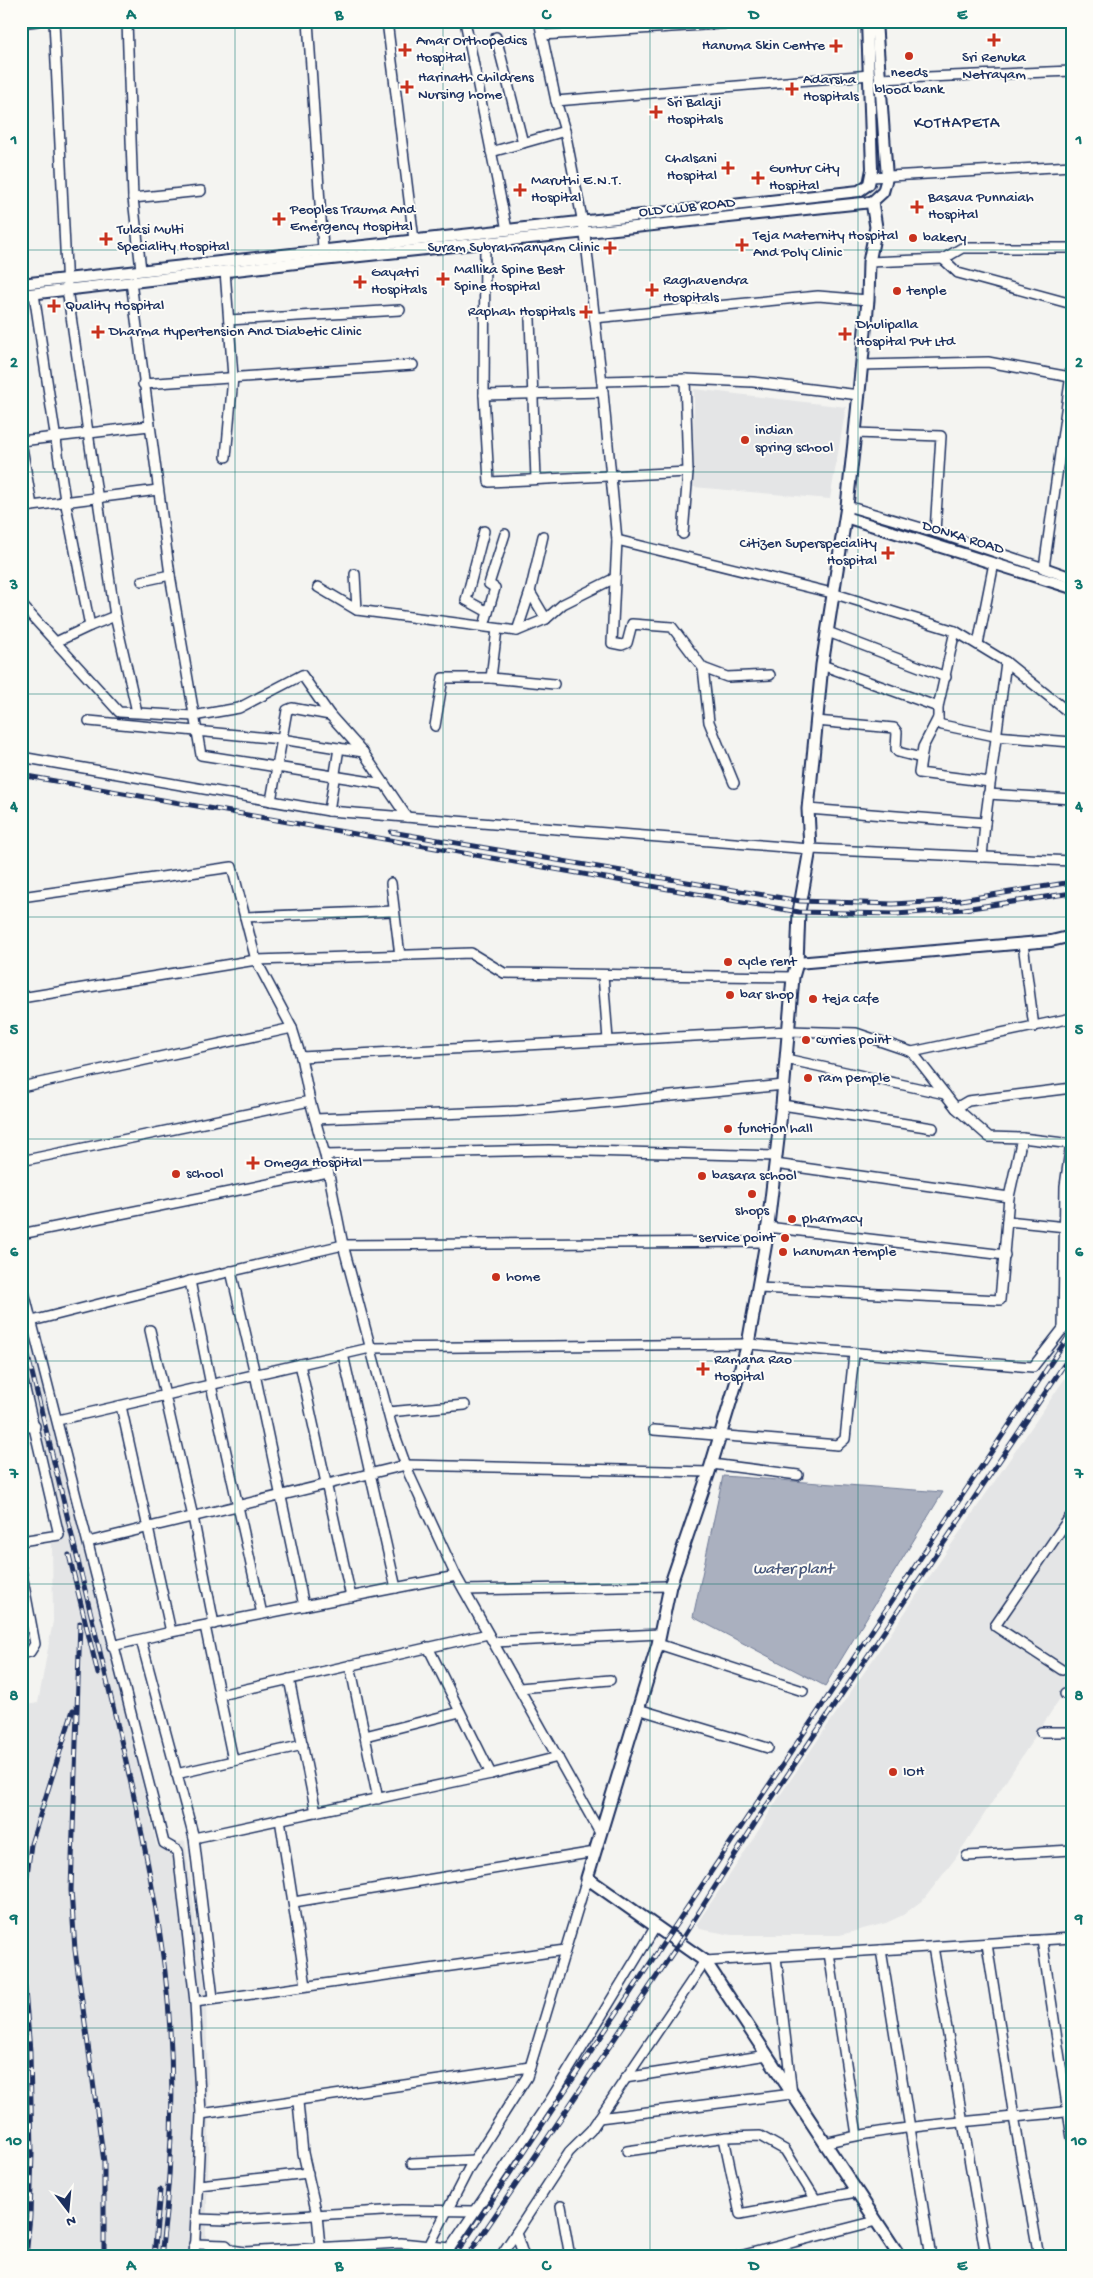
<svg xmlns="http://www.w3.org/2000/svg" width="1093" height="2278" font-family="'Gochi Hand',sans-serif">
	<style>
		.built { fill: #e4e5e6 }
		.water { fill: #aab0bf; stroke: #717c98 }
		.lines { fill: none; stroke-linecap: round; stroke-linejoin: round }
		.minor-casing { stroke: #1b2f5e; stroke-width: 12 }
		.tertiary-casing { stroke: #1b2f5e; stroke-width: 14 }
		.secondary-casing { stroke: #1b2f5e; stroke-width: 15 }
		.minor { stroke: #fdfcf7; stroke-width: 9 }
		.tertiary { stroke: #fdfcf7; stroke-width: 10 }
		.secondary { stroke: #fdfcf7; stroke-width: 11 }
		.rail-casing { stroke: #1b2f5e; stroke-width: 5 }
		.rail { stroke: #fdfcf7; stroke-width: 3; stroke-dasharray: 9; stroke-linecap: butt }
		.grid { fill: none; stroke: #0f766e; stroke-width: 1; stroke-opacity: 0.55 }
		.poi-dot { fill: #c8321e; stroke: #fdfcf7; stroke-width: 2 }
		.labels { text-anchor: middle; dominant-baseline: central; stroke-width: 4; stroke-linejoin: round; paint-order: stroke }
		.poi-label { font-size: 15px; fill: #1b2f5e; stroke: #fdfcf7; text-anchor: start }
		.street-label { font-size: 15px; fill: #1b2f5e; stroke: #fdfcf7 }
		.neighbourhood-label { font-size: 16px; letter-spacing: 1px; fill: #1b2f5e; stroke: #fdfcf7 }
		.water-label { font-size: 16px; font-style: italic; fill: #46567b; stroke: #fdfcf7 }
		.neatline { fill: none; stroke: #0f766e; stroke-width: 2 }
		.grid-label { font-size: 16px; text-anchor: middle; font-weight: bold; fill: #0f766e }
	</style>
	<rect width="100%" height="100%" fill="#f4f4f1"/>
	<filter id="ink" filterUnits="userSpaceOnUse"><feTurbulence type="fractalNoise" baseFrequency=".02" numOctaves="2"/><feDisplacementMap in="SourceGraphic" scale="10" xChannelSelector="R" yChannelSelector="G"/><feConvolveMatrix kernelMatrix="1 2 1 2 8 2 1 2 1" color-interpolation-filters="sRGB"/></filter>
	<g filter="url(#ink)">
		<g class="built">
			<polygon points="694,389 846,407 830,499 693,487"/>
			<polygon points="21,1303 91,1563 157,1846 185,1841 206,1995 209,2143 205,2257 21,2257 21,1706 38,1703 53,1621 52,1540 62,1537 21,1363"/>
			<polygon points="1072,1368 1072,1680 955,1859 924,1899 903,1915 886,1923 840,1935 732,1935 700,1929 696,1925 741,1858 783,1791"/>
		</g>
		<polygon class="water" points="723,1476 943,1492 825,1686 693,1617"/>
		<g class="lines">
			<defs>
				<g id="minor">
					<polyline points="54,21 67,289 115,616 137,712"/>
					<polyline points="127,21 133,198 141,270"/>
					<polyline points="308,21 323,249"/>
					<polyline points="387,21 414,240"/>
					<polyline points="465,21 507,230"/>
					<polyline points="539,21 542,35"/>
					<polyline points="21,23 37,21"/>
					<polyline points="496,37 523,143 565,131"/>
					<polyline points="879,79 1072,71"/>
					<polyline points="556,101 542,35 768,21"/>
					<polyline points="491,152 523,143"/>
					<polyline points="871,177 1072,166"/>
					<polyline points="133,198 201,191"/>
					<polyline points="485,244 484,395 489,482 688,472"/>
					<polyline points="943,259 958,273 1072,304"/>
					<polyline points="869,262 943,259 962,248 1072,248"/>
					<polyline points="225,271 233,377 226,457"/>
					<polyline points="131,282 170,575 201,755 384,784"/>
					<polyline points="34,294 65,500 90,626 115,616"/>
					<polyline points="594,318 818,296 868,300"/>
					<polyline points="530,319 536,479"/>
					<polyline points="229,320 400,310"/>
					<polyline points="862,365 988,362 1070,377"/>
					<polyline points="602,381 685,379 753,382 859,395"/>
					<polyline points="143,384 413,365"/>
					<polyline points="484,395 603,392"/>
					<polyline points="855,433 941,436 935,532"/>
					<polyline points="21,441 149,426"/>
					<polyline points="21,441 32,506 21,508"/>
					<polyline points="32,506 158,490"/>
					<polyline points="847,506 935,532 1044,568 1072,367"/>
					<polyline points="484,531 466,600 488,612"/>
					<polyline points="683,534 688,472 685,379"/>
					<polyline points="617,540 832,593 955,631 1006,662 1072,715"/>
					<polyline points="355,574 357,610"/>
					<polyline points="142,581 170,575"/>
					<polyline points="318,587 357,610 517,631 546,619 563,604 615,578"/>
					<polyline points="530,592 546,619"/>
					<polyline points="21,604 119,712 193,716 239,708 302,675 330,715 363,752 407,817"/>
					<polyline points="484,626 495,588 489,584 505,534"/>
					<polyline points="517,631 530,592 543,536"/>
					<polyline points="828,632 946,677"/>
					<polyline points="56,642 90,626"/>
					<polyline points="978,644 994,563"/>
					<polyline points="822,665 938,707 955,631"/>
					<polyline points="703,668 727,677 770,675"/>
					<polyline points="491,678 497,629"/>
					<polyline points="938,707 938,722 942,725 995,736 1072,742"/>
					<polyline points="938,718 923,747 919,773 990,782"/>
					<polyline points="89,721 281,739 363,752"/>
					<polyline points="816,721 894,728 897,732 896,749 898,752 921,758"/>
					<polyline points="435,726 443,678 491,678 554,684"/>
					<polyline points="21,757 329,811 810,849 1072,861"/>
					<polyline points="734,783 709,722 703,668 672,627 632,624 627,643 622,645 612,643 617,540 603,392 585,234 565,131 556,101 870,75"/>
					<polyline points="988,794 1072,799"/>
					<polyline points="271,801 287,710 292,708 330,715"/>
					<polyline points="808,809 985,823 982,857"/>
					<polyline points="329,811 339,748"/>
					<polyline points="985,823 1006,662"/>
					<polyline points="391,883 400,956"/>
					<polyline points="21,897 232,867 256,960 292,1028 301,1057 310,1101 325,1155 343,1245 391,1424 409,1474 456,1576 600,1833"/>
					<polyline points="245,917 394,911"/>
					<polyline points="1023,944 1034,1027"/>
					<polyline points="603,975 608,1040"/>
					<polyline points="21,998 256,960 471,953 504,973 793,977"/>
					<polyline points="912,1052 1072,1018"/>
					<polyline points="301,1057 789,1031 856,1033 912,1052 956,1108 989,1137 1022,1138 1009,1197 1000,1300 759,1288"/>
					<polyline points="786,1059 945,1094"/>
					<polyline points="21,1087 292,1028"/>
					<polyline points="782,1105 933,1128"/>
					<polyline points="956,1108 968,1101 1072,1088"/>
					<polyline points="315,1119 518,1111 784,1085"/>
					<polyline points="1022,1138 1072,1144"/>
					<polyline points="325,1155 549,1150 776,1156"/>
					<polyline points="21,1161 310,1101"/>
					<polyline points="775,1164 1009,1197"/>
					<polyline points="1007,1221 1066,1227"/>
					<polyline points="767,1227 1005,1255"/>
					<polyline points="21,1234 328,1172"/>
					<polyline points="231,1271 255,1374 304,1606"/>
					<polyline points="21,1280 164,1843 178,1851 195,2002 201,2114 194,2257"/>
					<polyline points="190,1281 211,1385 262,1614"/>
					<polyline points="32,1321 190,1281 343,1245 766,1242"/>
					<polyline points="150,1330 193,1517 214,1624"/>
					<polyline points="1063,1330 1065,1186 1071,1143"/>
					<polyline points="343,1354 396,1588"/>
					<polyline points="300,1364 351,1597"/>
					<polyline points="21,1372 59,1535 21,1541"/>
					<polyline points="121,1406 171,1632"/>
					<polyline points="388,1412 465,1405"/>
					<polyline points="58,1420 370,1348 748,1344 1033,1367 1072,1317"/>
					<polyline points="21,1428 35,1426"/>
					<polyline points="654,1430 838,1445 845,1439 854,1354"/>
					<polyline points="712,1464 798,1475"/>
					<polyline points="88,1542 406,1465 709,1472"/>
					<polyline points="21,1569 35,1644 30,1652 21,1654"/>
					<polyline points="464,1590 670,1586"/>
					<polyline points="205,1626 233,1760"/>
					<polyline points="141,1640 194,1838 213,1998"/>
					<polyline points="494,1642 660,1634"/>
					<polyline points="658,1644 803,1691"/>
					<polyline points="112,1646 171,1632 456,1576"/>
					<polyline points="428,1647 491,1774"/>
					<polyline points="350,1665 378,1799"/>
					<polyline points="1062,1670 995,1626 1072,1514"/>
					<polyline points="289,1679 316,1812"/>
					<polyline points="520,1688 610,1680"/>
					<polyline points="1065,1694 1072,1694"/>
					<polyline points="220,1695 488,1634"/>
					<polyline points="638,1709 768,1748"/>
					<polyline points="1041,1732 1072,1732"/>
					<polyline points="365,1736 460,1712"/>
					<polyline points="176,1774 303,1745"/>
					<polyline points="280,1819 306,1986"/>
					<polyline points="194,1838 491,1774 558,1757"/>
					<polyline points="967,1856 1072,1850"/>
					<polyline points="294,1902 595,1852"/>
					<polyline points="1042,1940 1072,2138"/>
					<polyline points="987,1944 1014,2117 1039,2257"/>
					<polyline points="933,1947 986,2257"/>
					<polyline points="881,1950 931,2257"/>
					<polyline points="829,1953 857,2135"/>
					<polyline points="195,2002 565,1950"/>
					<polyline points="625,2078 767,2055"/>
					<polyline points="298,2102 303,2153 317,2215 321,2257"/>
					<polyline points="201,2114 530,2067"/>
					<polyline points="599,2118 792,2094 776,1957"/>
					<polyline points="724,2138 740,2214 856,2192"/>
					<path d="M824,2143C905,2123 989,2121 1072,2111"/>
					<polyline points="627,2151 727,2137 760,2136 785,2150 816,2200"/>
					<polyline points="412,2163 475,2160"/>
					<polyline points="199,2185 308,2173"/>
					<polyline points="561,2206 570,2257"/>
					<polyline points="197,2219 227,2220 401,2210 475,2211"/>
					<polyline points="194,2244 226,2245 231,2250 245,2252 401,2243 450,2248"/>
					<polyline points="429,2246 469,2168 527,2077 587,1878"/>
					<polyline points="444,2257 551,2099 656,1926"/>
					<polyline points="500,2257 516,2233"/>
					<polyline points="524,2257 516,2233 569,2152 591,2130 705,1961 1072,1938"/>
					<polyline points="736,2257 876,2221"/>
				</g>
				<g id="tertiary">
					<polyline points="21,284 859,191 869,184 872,169 867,21"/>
					<polyline points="21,295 322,260 872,202 883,192 887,178 876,21"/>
					<polyline points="845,517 1072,588"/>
					<polyline points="1044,568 1072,578"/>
					<polyline points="797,963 1051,941 1072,936"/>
				</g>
				<polyline id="secondary" points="872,202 876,227 869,262 868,300 855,433 847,506 822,665 808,809 810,849 799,912 797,963 793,977 782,1105 766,1242 748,1344 709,1472 670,1586 658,1644 587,1878 705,1961 900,2257"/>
			</defs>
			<use href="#minor" class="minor-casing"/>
			<use href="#tertiary" class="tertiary-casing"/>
			<use href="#secondary" class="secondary-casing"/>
			<use href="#minor" class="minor"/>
			<use href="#tertiary" class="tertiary"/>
			<use href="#secondary" class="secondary"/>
			<defs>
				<g id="rail">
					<polyline points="21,775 799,912 896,914 964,909 1072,893"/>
					<polyline points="391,832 800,901 893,904 961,900 1072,882"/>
					<path d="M21,1328C48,1437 75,1547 101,1656C126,1760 152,1866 165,1972C176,2066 173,2163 161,2257"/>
					<polyline points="69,1555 98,1674"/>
					<polyline points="80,1623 71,1890 75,1950 104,2162 104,2257"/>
					<polyline points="26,2257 30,2216 32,2154 30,2051 24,1978 24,1898 31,1844 73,1710"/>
					<polyline points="154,2257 160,2190"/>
					<polyline points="454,2257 1072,1331"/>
					<polyline points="467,2257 680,1942 759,1817 1072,1353"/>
				</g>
			</defs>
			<use href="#rail" class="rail-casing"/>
			<use href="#rail" class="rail"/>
		</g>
	</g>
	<path class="grid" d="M235,21V2257M443,21V2257M650,21V2257M858,21V2257M21,250H1072M21,472H1072M21,694H1072M21,917H1072M21,1139H1072M21,1361H1072M21,1584H1072M21,1806H1072M21,2028H1072"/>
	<g class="poi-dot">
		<path d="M991.5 32.5h5v5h5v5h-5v5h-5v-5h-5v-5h5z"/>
		<path d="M833.5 38.5h5v5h5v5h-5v5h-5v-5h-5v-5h5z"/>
		<path d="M402.5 42.5h5v5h5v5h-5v5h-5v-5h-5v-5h5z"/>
		<circle cx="909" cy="56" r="5"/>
		<path d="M404.5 79.5h5v5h5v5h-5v5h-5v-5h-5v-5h5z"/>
		<path d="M789.5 81.5h5v5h5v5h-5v5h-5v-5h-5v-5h5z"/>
		<path d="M653.5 104.5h5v5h5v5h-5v5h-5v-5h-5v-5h5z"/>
		<path d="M725.5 160.5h5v5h5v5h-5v5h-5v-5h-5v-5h5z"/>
		<path d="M755.5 170.5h5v5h5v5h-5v5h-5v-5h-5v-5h5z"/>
		<path d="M517.5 182.5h5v5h5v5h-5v5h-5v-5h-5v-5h5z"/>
		<path d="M914.5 199.5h5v5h5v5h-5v5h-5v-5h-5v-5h5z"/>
		<path d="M276.5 211.5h5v5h5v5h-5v5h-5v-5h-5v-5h5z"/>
		<circle cx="913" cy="238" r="5"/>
		<path d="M103.5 231.5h5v5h5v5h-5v5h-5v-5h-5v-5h5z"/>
		<path d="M739.5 237.5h5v5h5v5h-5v5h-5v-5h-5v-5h5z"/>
		<path d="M607.5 240.5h5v5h5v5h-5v5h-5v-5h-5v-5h5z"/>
		<path d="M440.5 271.5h5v5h5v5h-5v5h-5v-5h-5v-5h5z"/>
		<path d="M357.5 274.5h5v5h5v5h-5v5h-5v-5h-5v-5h5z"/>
		<path d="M649.5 282.5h5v5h5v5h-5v5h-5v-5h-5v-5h5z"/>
		<circle cx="897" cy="291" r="5"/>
		<path d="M51.5 298.5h5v5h5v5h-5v5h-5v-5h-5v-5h5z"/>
		<path d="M583.5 304.5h5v5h5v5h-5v5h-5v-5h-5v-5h5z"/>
		<path d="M95.5 324.5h5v5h5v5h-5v5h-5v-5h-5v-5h5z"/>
		<path d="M842.5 326.5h5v5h5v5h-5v5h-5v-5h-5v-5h5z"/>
		<circle cx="745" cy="440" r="5"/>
		<path d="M885.5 545.5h5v5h5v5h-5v5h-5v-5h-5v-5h5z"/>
		<circle cx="728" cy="962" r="5"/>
		<circle cx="730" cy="995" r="5"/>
		<circle cx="813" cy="999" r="5"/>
		<circle cx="806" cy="1040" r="5"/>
		<circle cx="808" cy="1078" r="5"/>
		<circle cx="728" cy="1129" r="5"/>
		<path d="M250.5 1155.5h5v5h5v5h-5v5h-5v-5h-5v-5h5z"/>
		<circle cx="176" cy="1174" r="5"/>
		<circle cx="702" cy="1176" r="5"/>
		<circle cx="752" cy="1194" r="5"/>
		<circle cx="792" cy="1219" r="5"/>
		<circle cx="785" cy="1238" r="5"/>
		<circle cx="783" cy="1252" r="5"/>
		<circle cx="496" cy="1277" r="5"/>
		<path d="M700.5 1361.5h5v5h5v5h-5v5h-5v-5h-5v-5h5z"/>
		<circle cx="893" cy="1772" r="5"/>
	</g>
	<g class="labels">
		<g class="poi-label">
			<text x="416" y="41">Amar Orthopedics<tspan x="416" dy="17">Hospital</tspan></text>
			<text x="825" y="46" text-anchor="end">Hanuma Skin Centre</text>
			<text x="994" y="58" text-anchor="middle">Sri Renuka<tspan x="994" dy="17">Netrayam</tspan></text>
			<text x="909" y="73" text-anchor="middle">needs<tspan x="909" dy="17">blood bank</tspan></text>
			<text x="418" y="78">Harinath Childrens<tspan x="418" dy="17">Nursing home</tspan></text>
			<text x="803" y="80">Adarsha<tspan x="803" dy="17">Hospitals</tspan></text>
			<text x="667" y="103">Sri Balaji<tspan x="667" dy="17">Hospitals</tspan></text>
			<text x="717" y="159" text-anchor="end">Chalsani<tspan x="717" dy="17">Hospital</tspan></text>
			<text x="769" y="169">Guntur City<tspan x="769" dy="17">Hospital</tspan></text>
			<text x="531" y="181">Maruthi E.N.T.<tspan x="531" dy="17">Hospital</tspan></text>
			<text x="928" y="198">Basava Punnaiah<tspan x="928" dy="17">Hospital</tspan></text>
			<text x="290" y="210">Peoples Trauma And<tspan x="290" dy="17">Emergency Hospital</tspan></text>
			<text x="117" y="230">Tulasi Multi<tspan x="117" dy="17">Speciality Hospital</tspan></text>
			<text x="753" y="236">Teja Maternity Hospital<tspan x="753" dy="17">And Poly Clinic</tspan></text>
			<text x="923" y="238">bakery</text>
			<text x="599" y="248" text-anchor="end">Suram Subrahmanyam Clinic</text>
			<text x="454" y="270">Mallika Spine Best<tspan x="454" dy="17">Spine Hospital</tspan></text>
			<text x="371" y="273">Gayatri<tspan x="371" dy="17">Hospitals</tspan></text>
			<text x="663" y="281">Raghavendra<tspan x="663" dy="17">Hospitals</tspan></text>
			<text x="907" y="291">tenple</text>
			<text x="65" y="306">Quality Hospital</text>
			<text x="575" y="312" text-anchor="end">Raphah Hospitals</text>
			<text x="856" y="325">Dhulipalla<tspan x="856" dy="17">Hospital Pvt Ltd</tspan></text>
			<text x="109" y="332">Dharma Hypertension And Diabetic Clinic</text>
			<text x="755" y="431">indian<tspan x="755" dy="17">spring school</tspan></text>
			<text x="877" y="544" text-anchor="end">Citizen Superspeciality<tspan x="877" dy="17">Hospital</tspan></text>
			<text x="738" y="962">cycle rent</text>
			<text x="740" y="995">bar shop</text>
			<text x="823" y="999">teja cafe</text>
			<text x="816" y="1040">curries point</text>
			<text x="818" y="1078">ram pemple</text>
			<text x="738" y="1129">function hall</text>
			<text x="264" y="1163">Omega Hospital</text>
			<text x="186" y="1174">school</text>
			<text x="712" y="1176">basara school</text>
			<text x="752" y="1211" text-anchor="middle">shops</text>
			<text x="802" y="1219">pharmacy</text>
			<text x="775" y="1238" text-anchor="end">service point</text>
			<text x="793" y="1252">hanuman temple</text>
			<text x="506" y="1277">home</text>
			<text x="714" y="1360">Ramana Rao<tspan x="714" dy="17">Hospital</tspan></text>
			<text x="903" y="1772">IOH</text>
		</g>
		<g class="street-label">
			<text transform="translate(687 208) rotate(-6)">OLD CLUB ROAD</text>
			<text transform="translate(963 538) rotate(17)">DONKA ROAD</text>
		</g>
		<g class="neighbourhood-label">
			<text x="957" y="124">KOTHAPETA</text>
		</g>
		<g class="water-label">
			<text x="793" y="1570">water plant</text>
		</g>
	</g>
	<rect width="1093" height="2278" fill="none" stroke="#fdfcf7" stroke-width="55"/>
	<g transform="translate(68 2210) rotate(164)" stroke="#fdfcf7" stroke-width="4" paint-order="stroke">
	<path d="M0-4L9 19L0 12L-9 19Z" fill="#1b2f5e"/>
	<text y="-8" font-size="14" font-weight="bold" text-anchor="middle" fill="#1b2f5e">N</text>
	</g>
	<rect x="28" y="28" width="1038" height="2222" class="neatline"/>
	<g class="grid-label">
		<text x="131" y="19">A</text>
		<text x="339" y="19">B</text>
		<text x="546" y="19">C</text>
		<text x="754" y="19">D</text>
		<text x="962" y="19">E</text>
		<text x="14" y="144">1</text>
		<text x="1079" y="144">1</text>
		<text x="14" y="367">2</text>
		<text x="1079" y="367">2</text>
		<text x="14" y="589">3</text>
		<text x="1079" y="589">3</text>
		<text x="14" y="811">4</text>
		<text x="1079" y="811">4</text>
		<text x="14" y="1034">5</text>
		<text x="1079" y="1034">5</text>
		<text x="14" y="1256">6</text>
		<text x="1079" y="1256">6</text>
		<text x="14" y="1478">7</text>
		<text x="1079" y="1478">7</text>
		<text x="14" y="1700">8</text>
		<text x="1079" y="1700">8</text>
		<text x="14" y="1923">9</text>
		<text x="1079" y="1923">9</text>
		<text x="14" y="2145">10</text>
		<text x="1079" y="2145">10</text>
		<text x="131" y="2270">A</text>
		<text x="339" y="2270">B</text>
		<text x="546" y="2270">C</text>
		<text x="754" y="2270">D</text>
		<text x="962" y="2270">E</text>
	</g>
</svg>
